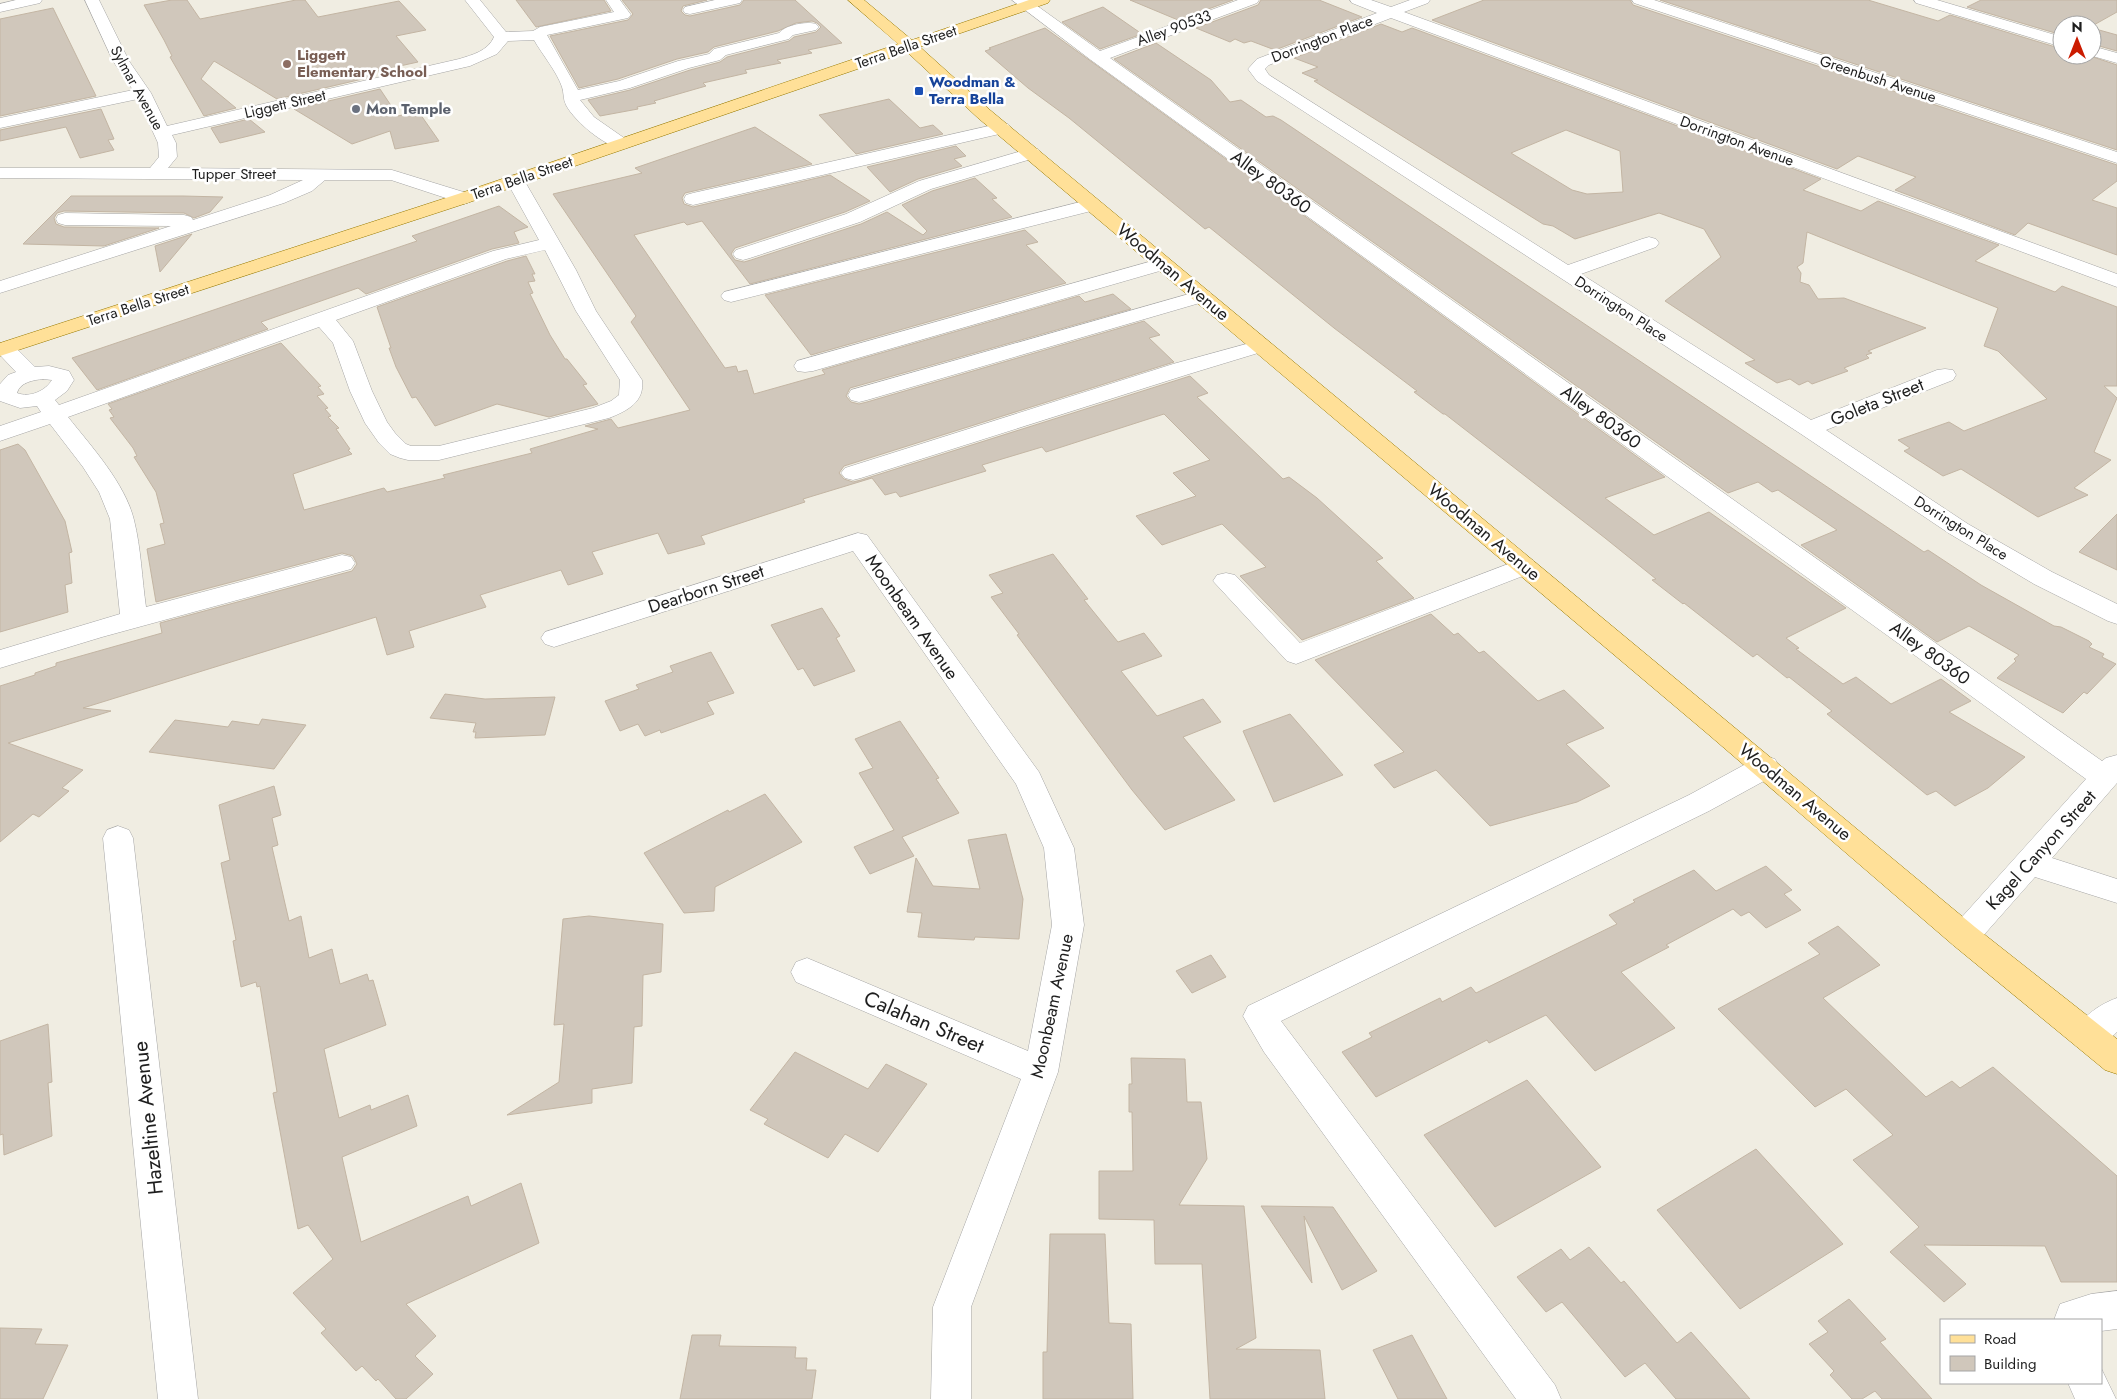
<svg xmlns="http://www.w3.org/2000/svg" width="2117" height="1399" font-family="Jost,sans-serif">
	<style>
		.building { fill: #d0c7bb; stroke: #c3b5a3; fill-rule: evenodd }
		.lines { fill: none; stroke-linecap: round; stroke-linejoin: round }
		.minor-casing { stroke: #a5a5a5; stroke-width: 1 }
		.major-casing { stroke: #977900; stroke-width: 1 }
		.minor { fill: #fff; fill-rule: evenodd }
		.major { fill: #ffe098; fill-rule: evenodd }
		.education-dot { fill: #8d6e63; stroke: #fff; stroke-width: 2 }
		.transit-dot { fill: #1a4fb4; stroke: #fff; stroke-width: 2 }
		.worship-dot { fill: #6b7280; stroke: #fff; stroke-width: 2 }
		.labels { text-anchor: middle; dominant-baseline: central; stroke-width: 5; stroke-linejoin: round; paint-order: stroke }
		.far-street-label { font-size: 15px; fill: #1e1e1e; stroke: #fff }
		.far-education-label { font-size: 15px; font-weight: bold; fill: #785e54; stroke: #fff; text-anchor: start }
		.far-transit-label { font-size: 15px; font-weight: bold; fill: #164399; stroke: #fff; text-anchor: start }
		.far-worship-label { font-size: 15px; font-weight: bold; fill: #5b616d; stroke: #fff; text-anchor: start }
		.street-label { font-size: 18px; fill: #1e1e1e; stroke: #fff }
		.near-street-label { font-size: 21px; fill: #1e1e1e; stroke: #fff }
	</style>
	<rect width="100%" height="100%" fill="#f0ede2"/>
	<g class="building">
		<polygon points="172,0 187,0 200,19 296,0 305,0 318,17 399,1 426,30 396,36 418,62 368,73 371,77 277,99 214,61 201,79 236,108 204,116 170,57 172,56 164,40 144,5"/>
		<polygon points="516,0 604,0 611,11 536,27"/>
		<polygon points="622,0 707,0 683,6 681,11 685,15 690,16 740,5 744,0 795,0 842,43 808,50 812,53 777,60 781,63 745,70 747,73 703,83 706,86 654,101 656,103 637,107 638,109 600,116 588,100 630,90 690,70 720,62 727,57 789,41 794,37 816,32 821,27 817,23 812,21 796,23 778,31 714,47 708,52 677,59 618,79 579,88 550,36 628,20 633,14"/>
		<polygon points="1130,0 1233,0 1178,20"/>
		<polygon points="1261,0 1319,0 1362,17 1275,50 1251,41 1244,43 1235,39 1230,42 1196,28 1258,5"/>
		<polygon points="1484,0 1630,0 1633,5 2117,165 2117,181 2092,200 2117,208 2117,255 2028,223 2015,235 1895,190 1916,177 1858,156 1837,169 1432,20"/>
		<polygon points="1660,0 1868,0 1938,21 1950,15 2062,49 2062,55 2087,55 2117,65 2117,150"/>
		<polygon points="1981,0 2117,0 2117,12 2092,26 2062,25 2062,35 1967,7"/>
		<polygon points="1103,7 1142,34 1100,49 1062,22"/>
		<polygon points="53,8 96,96 0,116 0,19"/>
		<path d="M1381,24L1402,32L1412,28L1821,179L1803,190L1861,211L1878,201L1999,245L1975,261L2055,292L2062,286L2117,307V386H2104L2117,398L2094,452L2111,460L2074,488L2088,495L2038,517L1961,469L1943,476L1904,451L1910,448L1898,440L1949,422L1964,431L2047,399L1998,351L1984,346L1998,308L1807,232L1803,263L1797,267L1801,273L1800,282L1809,285L1818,299L1844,298L1926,328L1868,351L1872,353L1866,355L1869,358L1844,368L1848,371L1812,384L1808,381L1799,385L1790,379L1777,383L1745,363L1755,360L1665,301L1721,257L1704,229L1659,213L1575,239L1553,226L1543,224L1314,81L1318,80L1302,73L1318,67L1294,58ZM1566,130L1620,151L1623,192L1587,194L1572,190L1511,153Z"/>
		<polygon points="1045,28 1665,477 1605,498 1654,535 1709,512 1846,608 1786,638 1799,648 1796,649 1843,684 1856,677 1891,704 1941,679 1971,701 1949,712 2025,757 1988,788 1955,806 1936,791 1927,795 1827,714 1832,711 1789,677 1787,678 1757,654 1753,657 1684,603 1683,604 1652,580 1656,579 1605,538 1445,414 1443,414 1414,392 1417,391 1334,328 1209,227 1205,229 1069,118 1028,88 985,51 991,49 989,48"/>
		<polygon points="2092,28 2117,35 2117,51 2092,44"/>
		<polygon points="1156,43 1211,80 1230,102 1241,100 1266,117 1273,116 1281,120 1924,552 1928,550 1981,585 2054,626 2061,627 2089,641 2092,644 2089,647 2104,654 2102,657 2116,664 2087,694 2084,692 2063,713 1997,678 2016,661 2014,659 2019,655 1969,626 1937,642 1801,545 1837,530 1778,490 1772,492 1758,482 1728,493 1114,59"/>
		<polygon points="380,89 398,116 418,111 439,141 395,149 390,131 352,144 294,109"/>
		<polygon points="889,99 920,128 933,125 943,134 856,154 819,115"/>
		<polygon points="101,109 114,139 108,140 114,150 80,158 66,127 0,141 0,130"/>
		<polygon points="249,119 265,132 220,143 211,128"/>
		<polygon points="755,127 812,164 685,193 682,198 684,204 693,207 830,175 870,201 845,212 735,248 731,254 735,260 744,262 751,260 861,224 887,212 923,235 927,231 902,205 932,191 975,178 997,198 992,199 1012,217 750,284 702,221 687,225 684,222 634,235 725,368 736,366 738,372 747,370 754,394 825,374 822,370 1079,296 1085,302 1113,294 1131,309 850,388 846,396 851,402 859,404 867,402 1144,321 1160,335 1149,338 1174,362 844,466 839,473 844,479 853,482 861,480 1190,376 1208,393 1197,397 1283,479 1289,477 1317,498 1383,558 1376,561 1414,598 1302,640 1240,576 1266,567 1222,524 1162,545 1136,516 1196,496 1173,473 1210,460 1164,414 1046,452 1042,447 982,465 986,471 900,497 896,492 885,495 872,478 803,499 805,502 701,536 705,544 668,554 658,533 592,552 603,574 568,585 561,570 480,595 486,607 409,631 414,647 387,655 376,617 83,708 111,711 8,743 83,770 62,788 69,791 39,817 33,814 0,842 0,686 35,675 35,673 56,666 56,663 162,633 160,623 352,571 357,564 353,556 342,553 156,602 147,549 165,544 160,524 164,523 156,492 134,457 137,456 133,448 110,418 114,417 109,410 112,409 108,404 281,343 321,386 318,387 324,394 317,396 328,408 325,409 331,416 328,417 339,428 336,429 350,449 348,450 352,454 293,474 304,510 384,488 387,492 445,478 443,475 532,453 530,449 598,429 585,426 611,419 618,428 690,410 631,322 636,316 553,194 642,173 635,168"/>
		<polygon points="956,146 966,156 954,159 962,166 918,179 890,192 867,167"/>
		<polygon points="71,196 183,196 223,197 210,212 194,218 184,213 64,211 57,213 54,218 56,224 64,227 159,228 104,246 23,244"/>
		<polygon points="499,206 528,227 514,232 519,243 492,249 366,294 358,288 261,322 268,329 97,390 72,358 417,241 412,236"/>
		<polygon points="1025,230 1038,242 1026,245 1066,283 811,355 765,295"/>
		<polygon points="192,234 160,272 155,246"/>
		<polygon points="526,256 535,274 532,274 535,281 528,282 533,293 530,294 550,335 565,359 567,359 587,384 583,385 598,404 549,417 497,404 435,426 416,397 412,398 396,367 389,348 391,348 377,307 507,261"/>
		<polygon points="18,444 25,450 65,521 72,552 69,553 72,583 65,585 68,612 0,632 0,450"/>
		<polygon points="2117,514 2117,570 2079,552"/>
		<polygon points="1053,554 1088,599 1084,600 1118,642 1144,633 1162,656 1121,671 1157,716 1203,699 1221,722 1183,737 1235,800 1165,830 1132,790 1017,635 1019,634 991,597 1003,593 989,575"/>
		<polygon points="822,608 840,636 836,638 855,671 814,686 803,668 798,670 771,625"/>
		<polygon points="1431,614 1454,635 1458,633 1479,653 1484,651 1538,701 1564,690 1604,728 1566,744 1610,786 1577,802 1490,826 1436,770 1394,788 1374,765 1404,752 1315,660"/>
		<polygon points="711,652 734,693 707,702 714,714 661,733 660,730 645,736 638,724 620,731 605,701 639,689 636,685 673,672 670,666"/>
		<polygon points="445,694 485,699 555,697 545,735 475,738 476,732 473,732 476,723 430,718"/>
		<polygon points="1290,714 1343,775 1274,802 1243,731"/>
		<polygon points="262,719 306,725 274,769 149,752 175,720 228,727 232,721 259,725"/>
		<polygon points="900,721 939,778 936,779 959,813 902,837 914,856 870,874 854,847 894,830 859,773 873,768 855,739"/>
		<polygon points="274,786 281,815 272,818 278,845 272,847 289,921 301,916 309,958 332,949 340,984 367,974 369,981 373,980 386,1025 324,1049 339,1118 370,1105 371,1110 408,1095 417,1126 342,1157 361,1242 468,1196 471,1206 521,1183 539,1243 406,1304 436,1336 415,1356 433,1374 406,1399 396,1399 378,1379 376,1381 362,1366 356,1371 321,1333 326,1329 293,1293 333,1259 308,1225 298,1229 273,1093 277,1092 260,986 257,987 256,982 241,987 233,941 236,940 221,863 230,860 219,805"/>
		<polygon points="765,794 802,842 715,887 714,911 684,913 644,853 728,810 729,812"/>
		<polygon points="1006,834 1023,899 1019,939 975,937 974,940 918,937 922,913 907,912 916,858 933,886 980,889 968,840"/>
		<polygon points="1766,866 1792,890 1784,894 1801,910 1766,928 1749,912 1741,916 1733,909 1666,945 1669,947 1621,972 1675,1028 1595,1071 1546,1015 1489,1043 1487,1040 1376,1097 1342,1052 1372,1037 1369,1033 1440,998 1442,1002 1471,987 1476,993 1617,924 1609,915 1635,902 1633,900 1694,870 1716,891"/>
		<polygon points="589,916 663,924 661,972 643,975 642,1026 634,1027 632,1083 592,1089 592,1103 507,1115 559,1082 564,1024 554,1025 563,919"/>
		<polygon points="1838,926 1880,965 1823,998 1926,1097 1952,1081 1960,1088 1993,1067 2117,1176 2117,1282 2061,1282 2045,1246 1924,1245 1966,1284 1944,1302 1890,1252 1919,1227 1853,1160 1893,1135 1846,1089 1815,1107 1718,1009 1820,954 1808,943"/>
		<polygon points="1211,955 1226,977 1192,993 1176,971"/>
		<polygon points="48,1024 52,1082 48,1083 52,1136 4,1155 3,1134 0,1135 0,1041"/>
		<polygon points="795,1052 868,1089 886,1064 927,1084 878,1152 845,1134 828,1158 764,1124 768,1119 750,1110"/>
		<polygon points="1131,1058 1185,1059 1187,1102 1201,1102 1207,1159 1179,1205 1244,1206 1256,1338 1236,1349 1320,1350 1325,1399 1210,1399 1202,1264 1155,1264 1154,1220 1099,1219 1099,1171 1133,1171 1132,1112 1129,1112 1129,1084 1132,1084"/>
		<polygon points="1527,1080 1601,1167 1495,1227 1424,1135"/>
		<polygon points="1756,1149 1843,1244 1740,1309 1657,1210"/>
		<polygon points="1261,1206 1333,1207 1377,1271 1342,1290 1304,1216 1312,1283"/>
		<polygon points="1050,1234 1105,1234 1109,1323 1131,1324 1133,1399 1043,1399 1043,1352 1047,1352"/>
		<polygon points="1589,1247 1621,1283 1624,1281 1677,1343 1691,1332 1750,1399 1676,1399 1645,1363 1625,1377 1562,1302 1546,1312 1517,1277 1561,1249 1570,1260"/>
		<polygon points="1849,1299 1886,1339 1880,1342 1932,1399 1882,1399 1875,1391 1862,1399 1852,1399 1830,1375 1834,1371 1809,1344 1828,1332 1818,1321"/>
		<polygon points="0,1328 42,1329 35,1344 68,1345 43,1399 0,1399"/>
		<polygon points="692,1335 721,1335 719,1346 796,1347 795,1358 807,1358 806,1370 816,1370 812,1399 680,1399"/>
		<polygon points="1412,1335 1447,1399 1398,1399 1373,1350"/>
	</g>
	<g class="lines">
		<defs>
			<g id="minor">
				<polygon points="16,0 42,0 40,3 0,12 0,4"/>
				<path d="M85,0H99L129,61L151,93L167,126L459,59C472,55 488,51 494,37L465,0H480L506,32L533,31L540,27L614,12L606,0H620L631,15L628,18L547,35L578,90L619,81L678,61L709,54L714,49L779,33C786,25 806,21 816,24L819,27L816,30L793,35L789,39L726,55L720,60L689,68L630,88L580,100L594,117L627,140L630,144L627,148C610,152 574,121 566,105C563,99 564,93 562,87C557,72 542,54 534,40L508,41L497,54L470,66L172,135L176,143L177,157L168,168L392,170L470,194L473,198L470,202L464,204L391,180H325L312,191L284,203L0,293V281L171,226L65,225L58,223L56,219L58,215L65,213L184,215L191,217L193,220L270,195L303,180L0,178V168H150L159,157L158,143L138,99L0,128V118L133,90L113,61Z"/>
				<polygon points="715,0 742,0 740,3 690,14 685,13 683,10 685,7"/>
				<polygon points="1012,0 1029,0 1100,51 1238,0 1259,0 1257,3 1110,58 2102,761 2106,758 2117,755 2117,783 2052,858 2117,879 2117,903 2035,877 1975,945 1964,949 1953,945 1948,936 1953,927 2086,779 1091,60"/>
				<polygon points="1350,0 1371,0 1391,7 1410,0 1430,0 1428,3 1404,12 2117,274 2117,287 1391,18 1269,65 1265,69 1269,75 1568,265 1642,239 1649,237 1656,239 1659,243 1656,247 1581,274 1811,420 1937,370 1945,369 1953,370 1956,375 1953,380 1826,430 1968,524 2052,572 2117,604 2117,624 2108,621 2034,584 1950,534 1801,434 1257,81 1248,69 1257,59 1377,13 1352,3"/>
				<polygon points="1632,0 1654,0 2117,152 2117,163 1634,3"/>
				<polygon points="1914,0 1937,0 2062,37 2062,47 1916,3"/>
				<polygon points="2092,46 2117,53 2117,63 2089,55 2092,55"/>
				<polygon points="1002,123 1008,124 1011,128 1008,132 693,205 686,203 684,199 686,195 693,193"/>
				<polygon points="1032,148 1038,149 1041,153 1038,157 931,189 860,222 750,258 743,260 736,258 733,254 736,250 846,214 919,181"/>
				<path d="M515,175L521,176L524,180L576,270L596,311L642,380C645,402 627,411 609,418L439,460H408L400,458L390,454L379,443L365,423L350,391L333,343L319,327L68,417C91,446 125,483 134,520C141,548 142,579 146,607L342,555L351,557L355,563L351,569L102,637L0,668V650L120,614L110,519L99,492L83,467L50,424L0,441V426L41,412L37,406L20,408L0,401V384L8,375L16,372L0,355V343L12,344L35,367L49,366L69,371L74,380L67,391L55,400L59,405L493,251L539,240L506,180L509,176ZM545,250L576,311L620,380L619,395L611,401L593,408L439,446H411L406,444L395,433L387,422L372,391L353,341L336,320L506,259ZM43,379L52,380C45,391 30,398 17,393C20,382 34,380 43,379Z"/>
				<polygon points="1092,199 1099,201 1101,205 1099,209 731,302 724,300 721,296 724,292"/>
				<polygon points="1163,258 1170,260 1173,264 1170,268 813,371 805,372 797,371 794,366 797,361"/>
				<polygon points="1203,290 1210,292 1213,296 1210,300 867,400 859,402 851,400 848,395 851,390"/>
				<polygon points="1261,340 1268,342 1272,346 1268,350 1189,374 861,478 853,480 845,478 841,473 845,468 1173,364"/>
				<polygon points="858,533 867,535 1039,772 1074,848 1084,925 1058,1072 971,1307 971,1399 931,1399 933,1307 1021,1079 796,982 791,972 796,962 807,958 1028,1051 1052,925 1044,848 1016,784 853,551 554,647 545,644 541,638 545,632"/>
				<polygon points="1524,558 1533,560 1537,566 1533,572 1296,664 1287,661 1213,581 1217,575 1226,573 1235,575 1300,643"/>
				<polygon points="1765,756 1775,759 1779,767 1775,775 1709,811 1281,1021 1555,1385 1561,1399 1516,1399 1264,1052 1243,1016 1248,1006 1689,795 1755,759"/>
				<polygon points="118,826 129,830 133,838 198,1399 158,1399 103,838 107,830"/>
				<path d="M2117,998V1032C2102,1045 2097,1054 2076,1046L2071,1036C2079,1019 2099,1004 2117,998Z"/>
				<polygon points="2117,1291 2117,1329 2101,1331 2101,1320 2054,1320 2060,1304 2091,1294"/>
				<polygon points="2101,1368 2116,1399 2075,1399 2068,1383 2101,1383"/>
			</g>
			<polygon id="major" points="848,0 864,0 912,40 1029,0 1050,0 1048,3 920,47 990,110 1975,927 2117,1039 2117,1074 2105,1070 1953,945 1709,735 978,118 907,52 470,202 0,356 0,343 458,194 898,44"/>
		</defs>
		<use href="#minor" class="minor-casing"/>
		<use href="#major" class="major-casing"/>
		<use href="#minor" class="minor"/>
		<use href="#major" class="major"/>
	</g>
	<circle class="education-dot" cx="287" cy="64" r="5"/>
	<rect class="transit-dot" x="914" y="86" width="10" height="10" rx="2.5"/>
	<circle class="worship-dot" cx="356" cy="109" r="5"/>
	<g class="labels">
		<g class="far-street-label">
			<text transform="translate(1174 28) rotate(-20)">Alley 90533</text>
			<text transform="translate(1322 39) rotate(-21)">Dorrington Place</text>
			<text transform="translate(906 47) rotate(-19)">Terra Bella Street</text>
			<text transform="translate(1878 79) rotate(18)">Greenbush Avenue</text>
			<text transform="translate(137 88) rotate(61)">Sylmar Avenue</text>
			<text transform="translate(285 104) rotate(-13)">Liggett Street</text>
			<text transform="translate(1737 141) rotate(20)">Dorrington Avenue</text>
			<text x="234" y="174">Tupper Street</text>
			<text transform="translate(522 178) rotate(-19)">Terra Bella Street</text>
			<text transform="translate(138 305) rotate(-18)">Terra Bella Street</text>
			<text transform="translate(1621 309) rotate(33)">Dorrington Place</text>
			<text transform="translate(1961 528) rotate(32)">Dorrington Place</text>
		</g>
		<g class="far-education-label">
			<text x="297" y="55">Liggett<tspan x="297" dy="17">Elementary School</tspan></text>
		</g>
		<g class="far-transit-label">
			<text x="929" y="82">Woodman &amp;<tspan x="929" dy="17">Terra Bella</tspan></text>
		</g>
		<g class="far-worship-label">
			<text x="366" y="109">Mon Temple</text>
		</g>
		<g class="street-label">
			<text transform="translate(1271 182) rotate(36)">Alley 80360</text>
			<text transform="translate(1173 272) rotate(40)">Woodman Avenue</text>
			<text transform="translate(1877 402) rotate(-22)">Goleta Street</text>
			<text transform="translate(1601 417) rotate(36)">Alley 80360</text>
			<text transform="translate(1484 532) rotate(40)">Woodman Avenue</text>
			<text transform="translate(706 589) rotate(-18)">Dearborn Street</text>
			<text transform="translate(912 617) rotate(55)">Moonbeam Avenue</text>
			<text transform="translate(1930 653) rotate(36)">Alley 80360</text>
			<text transform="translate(1795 792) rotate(40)">Woodman Avenue</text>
			<text transform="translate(2041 850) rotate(-48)">Kagel Canyon Street</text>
			<text transform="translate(1052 1006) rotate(-78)">Moonbeam Avenue</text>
		</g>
		<g class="near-street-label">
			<text transform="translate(924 1022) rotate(23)">Calahan Street</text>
			<text transform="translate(148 1118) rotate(-96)">Hazeltine Avenue</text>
		</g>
	</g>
	<rect x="1940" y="1319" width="162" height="65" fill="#ffffff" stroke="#a5a5a5"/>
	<rect x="1950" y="1335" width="25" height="8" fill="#ffe098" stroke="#a5a5a5"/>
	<text x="1984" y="1344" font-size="15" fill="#1e1e1e">Road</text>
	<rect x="1950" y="1356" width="25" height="15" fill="#d0c7bb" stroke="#a5a5a5"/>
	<text x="1984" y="1369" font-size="15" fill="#1e1e1e">Building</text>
	<g transform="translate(2077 40)"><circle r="24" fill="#ffffff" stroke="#a5a5a5"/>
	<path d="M0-4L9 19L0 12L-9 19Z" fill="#cb1b00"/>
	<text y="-8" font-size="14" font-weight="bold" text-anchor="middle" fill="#1e1e1e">N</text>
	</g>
</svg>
